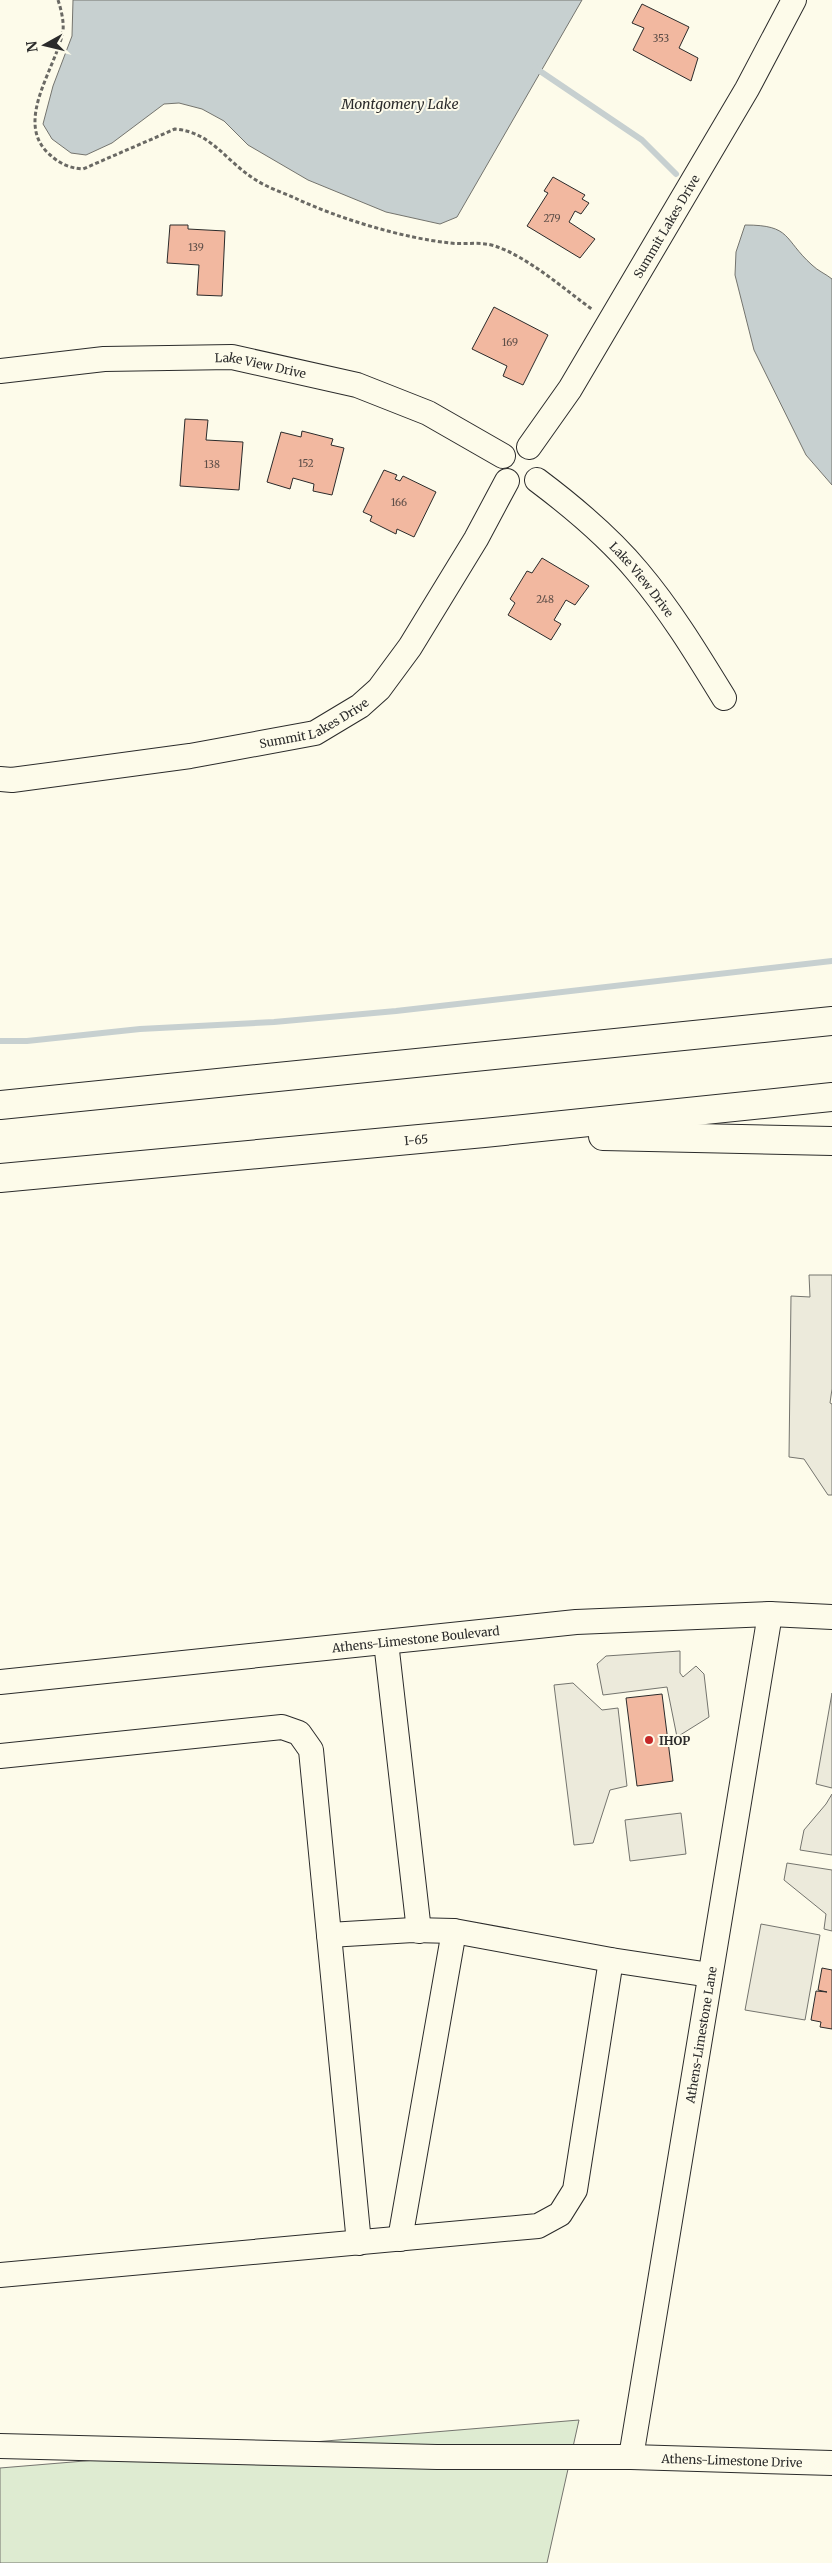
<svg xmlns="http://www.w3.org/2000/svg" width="832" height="2563" font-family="Merriweather,serif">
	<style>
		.green { fill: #deebd1; stroke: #74746e }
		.parking { fill: #eceadb; stroke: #74746e }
		.water { fill: #c7d0d0; stroke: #74746e }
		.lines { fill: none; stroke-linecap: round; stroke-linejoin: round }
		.stream { stroke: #c7d0d0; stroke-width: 6 }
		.building { fill: #f2b8a0; stroke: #2b2b2b }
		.minor-casing { stroke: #2b2b2b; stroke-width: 26 }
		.highway-casing { stroke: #2b2b2b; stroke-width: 30 }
		.path { stroke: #6a6964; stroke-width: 3; stroke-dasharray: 4 2.5; stroke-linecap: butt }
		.minor { stroke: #fdfbea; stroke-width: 24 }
		.highway { stroke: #fdfbea; stroke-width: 28 }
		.poi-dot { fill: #c62828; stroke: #fdfbea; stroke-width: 2 }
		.labels { text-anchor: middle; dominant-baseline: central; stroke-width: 4; stroke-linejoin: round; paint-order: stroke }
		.number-label { font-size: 10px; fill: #5d4e48 }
		.street-label { font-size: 12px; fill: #2b2b2b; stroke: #fdfbea }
		.poi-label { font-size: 12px; font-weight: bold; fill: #2b2b2b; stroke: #fdfbea; text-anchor: start }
		.water-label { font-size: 14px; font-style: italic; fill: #2b2b2b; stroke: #fdfbea }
	</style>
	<rect width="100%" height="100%" fill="#fdfbea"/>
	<polygon class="green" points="579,2420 547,2563 0,2563 0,2468"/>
	<g class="parking">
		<polygon points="809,1275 832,1275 832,1389 830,1403 832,1404 832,1495 828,1495 804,1459 789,1457 791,1296 810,1297"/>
		<polygon points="680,1651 680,1673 683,1677 696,1666 704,1674 709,1717 677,1737 667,1687 603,1695 597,1664 606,1656"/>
		<polygon points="573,1683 602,1710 618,1708 627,1786 610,1790 593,1843 574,1845 554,1685"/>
		<polygon points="832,1693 832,1788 816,1784"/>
		<polygon points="832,1794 832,1855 800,1850 804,1830 826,1804"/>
		<polygon points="681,1813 686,1854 630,1861 625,1820"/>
		<polygon points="787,1863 832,1870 832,1931 824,1929 826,1914 784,1880"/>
		<polygon points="761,1924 820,1935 805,2020 745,2010"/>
	</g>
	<g class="water">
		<polygon points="73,0 582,0 457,217 440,224 386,212 308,180 248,145 224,121 202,109 179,103 164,104 112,143 86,155 71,153 52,139 43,124 53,86 72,36"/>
		<path d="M745,225C792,225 783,239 812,265C818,271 826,274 832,279V485L806,455L754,350L735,275L736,252Z"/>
	</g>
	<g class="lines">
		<g class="stream">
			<polyline points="534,67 642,140 676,174"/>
			<polyline points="0,1041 27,1041 140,1029 274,1022 396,1011 832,961"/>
		</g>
	</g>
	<g class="building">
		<polygon points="642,4 689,27 679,48 698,58 691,81 633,50 644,28 632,23"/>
		<polygon points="553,177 585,195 582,199 589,203 581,214 575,211 569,222 595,239 580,258 527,226 548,193 544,191"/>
		<polygon points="170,225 188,225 188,229 225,231 222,296 197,295 199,265 167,263"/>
		<polygon points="494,307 548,335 523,385 503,376 507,366 472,349"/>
		<polygon points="185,419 208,420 206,440 243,442 239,490 180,486"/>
		<polygon points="302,431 333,439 331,445 344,448 332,495 313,491 314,484 293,478 290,489 267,482 281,432 301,437"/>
		<polygon points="384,470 397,475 395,479 400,481 403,476 436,492 414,537 397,529 396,534 370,521 372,516 363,512"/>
		<polygon points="542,558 589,586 575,605 566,600 554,620 561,624 551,640 508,615 515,603 510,599 527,571 532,573"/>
		<polygon points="662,1694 673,1781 637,1786 626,1698"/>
		<polygon points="822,1968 832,1970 832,2029 820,2027 821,2022 811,2020 816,1991 827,1992 818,1990"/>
	</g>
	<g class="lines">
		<defs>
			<g id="minor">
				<path id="s1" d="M0,371L104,359L232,357L357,385L428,413L503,456"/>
				<path id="s2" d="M529,447L570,389L747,89L794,0"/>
				<path id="s3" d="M537,480C573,507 609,537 638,572C671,611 697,654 724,698"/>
				<path id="s4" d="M0,779L12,780L190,756L315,733L360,706L379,689L410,647L476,539L507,481"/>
				<polyline points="386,1642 419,1931"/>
				<path id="s5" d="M0,1682L576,1622L770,1614L832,1617"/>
				<polyline points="0,1756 282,1727 299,1733 311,1750 359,2243"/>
				<polyline points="329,1935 413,1930 454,1931 611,1960 710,1975"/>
				<polyline points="400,2239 454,1931"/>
				<polyline points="0,2275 538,2226 560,2214 575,2190 611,1960"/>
				<path id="s6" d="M0,2446L437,2457H631L832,2463"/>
				<path id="s7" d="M631,2457L770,1614"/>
			</g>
			<g id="highway">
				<polyline points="0,1105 832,1021"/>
				<polyline points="603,1136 832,1141"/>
				<path id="s8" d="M0,1178L484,1133L832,1097"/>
			</g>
		</defs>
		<use href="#minor" class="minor-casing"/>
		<use href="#highway" class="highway-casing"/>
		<path class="path" d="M58,0C61,9 64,21 63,31C56,68 16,118 46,151C57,162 67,168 83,169L175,129C212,132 226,162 256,180C268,188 284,193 297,199C340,219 403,238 450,243C465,245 479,241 495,246C528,257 564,289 593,310"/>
		<use href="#minor" class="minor"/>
		<use href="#highway" class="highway"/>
	</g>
	<circle class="poi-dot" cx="649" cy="1740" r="5"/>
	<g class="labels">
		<g class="number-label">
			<text x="661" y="38">353</text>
			<text x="552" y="218">279</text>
			<text x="196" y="247">139</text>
			<text x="510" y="342">169</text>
			<text x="306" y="463">152</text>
			<text x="212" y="464">138</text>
			<text x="399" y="502">166</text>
			<text x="545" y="599">248</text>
		</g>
		<g class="street-label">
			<text stroke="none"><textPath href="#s2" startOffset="260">Summit Lakes Drive</textPath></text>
			<text stroke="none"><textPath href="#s1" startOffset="262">Lake View Drive</textPath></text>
			<text stroke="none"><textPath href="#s3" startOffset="145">Lake View Drive</textPath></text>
			<text stroke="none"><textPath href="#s4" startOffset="321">Summit Lakes Drive</textPath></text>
			<text stroke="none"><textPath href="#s8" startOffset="418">I-65</textPath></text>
			<text stroke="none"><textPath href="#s5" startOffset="418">Athens-Limestone Boulevard</textPath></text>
			<text stroke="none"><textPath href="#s7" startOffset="428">Athens-Limestone Lane</textPath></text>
			<text stroke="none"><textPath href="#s6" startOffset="732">Athens-Limestone Drive</textPath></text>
		</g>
		<g class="poi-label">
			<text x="659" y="1740">IHOP</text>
		</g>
		<g class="water-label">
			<text x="400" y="104">Montgomery Lake</text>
		</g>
	</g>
	<g transform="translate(45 45) rotate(262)" stroke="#fdfbea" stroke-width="4" paint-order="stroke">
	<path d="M0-4L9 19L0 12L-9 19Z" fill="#2b2b2b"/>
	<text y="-8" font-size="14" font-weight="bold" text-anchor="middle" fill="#2b2b2b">N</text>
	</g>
</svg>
